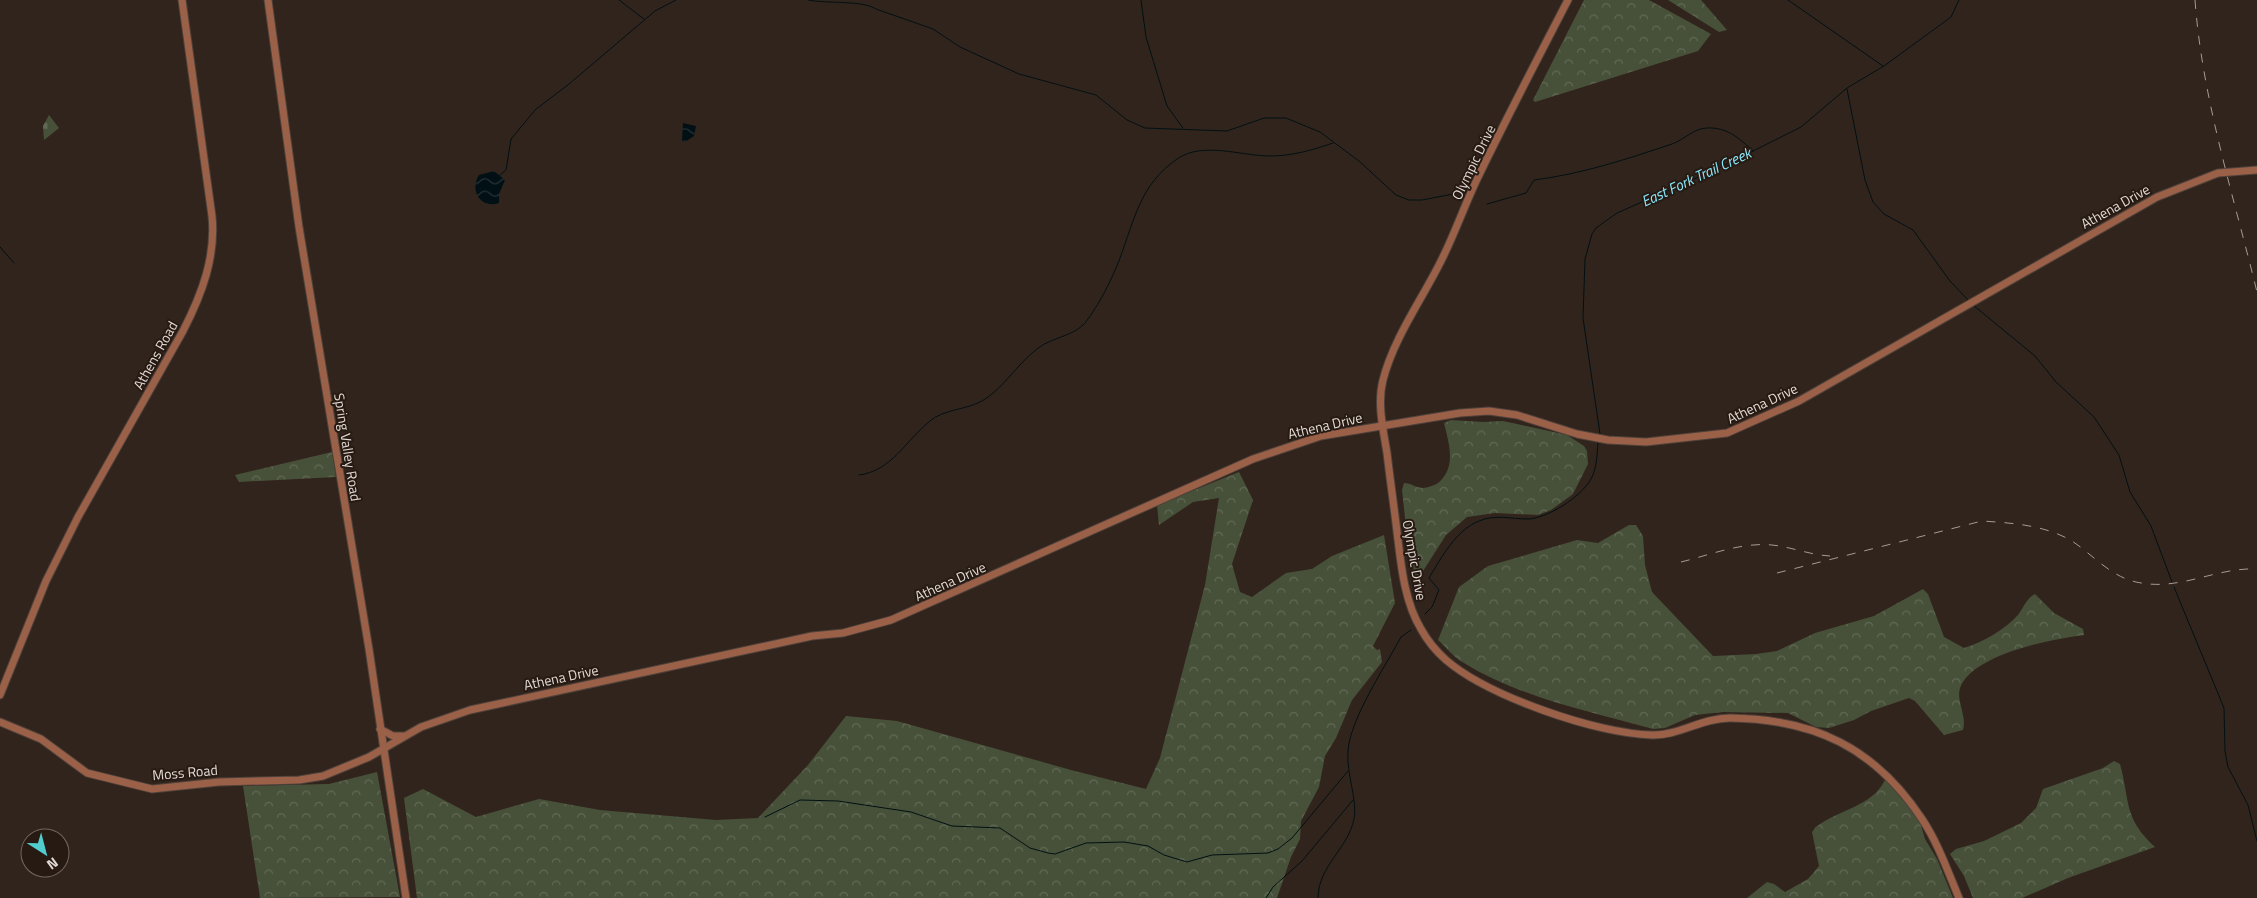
<svg xmlns="http://www.w3.org/2000/svg" width="2257" height="898" font-family="'Titillium Web',sans-serif">
	<style>
		.forest { fill: url(#forest-crowns) }
		.cemetery { fill: url(#cemetery-stones) }
		.water { fill: url(#water-waves) }
		.lines { fill: none; stroke-linecap: round; stroke-linejoin: round }
		.stream { stroke: #011014; stroke-width: 1 }
		.secondary-casing { stroke: #4e413a; stroke-width: 9 }
		.secondary { stroke: #9a6048; stroke-width: 7 }
		.rail { stroke: #a59b95; stroke-width: 1; stroke-dasharray: 9 9; stroke-linecap: butt }
		.labels { text-anchor: middle; dominant-baseline: central; stroke-width: 4; stroke-linejoin: round; paint-order: stroke }
		.street-label { font-size: 14px; fill: #e4dbd6; stroke: #271a13 }
		.water-label { font-size: 15px; font-style: italic; fill: #8ae9fc; stroke: #271a13 }
	</style>
	<defs>
		<pattern id="forest-crowns" width="20" height="18" patternUnits="userSpaceOnUse" patternTransform="scale(1.25)"><rect width="20" height="18" fill="#475139"/><path d="M2 6a3 3 0 1 1 6 0M12 15a3 3 0 1 1 6 0" fill="none" stroke="#616955"/></pattern>
		<pattern id="cemetery-stones" width="16" height="16" patternUnits="userSpaceOnUse" patternTransform="scale(1.25)"><rect width="16" height="16" fill="#475139"/><path d="M2 7V4a2 2 0 0 1 4 0v3zM10 15v-3a2 2 0 0 1 4 0v3z" fill="#616955"/></pattern>
		<pattern id="water-waves" width="16" height="10" patternUnits="userSpaceOnUse" patternTransform="scale(1.25)"><rect width="16" height="10" fill="#011014"/><path d="M0 5q4-4 8 0t8 0" fill="none" stroke="#263235"/></pattern>
	</defs>
	<rect width="100%" height="100%" fill="#31241c"/>
	<g class="forest">
		<polygon points="1584,0 1649,0 1711,34 1698,51 1535,102 1533,100"/>
		<polygon points="1668,0 1701,0 1727,30 1719,32"/>
		<path d="M1451,420L1483,422L1503,421L1567,435L1584,446L1587,451L1588,464L1573,494L1551,510L1538,515L1495,513L1467,517L1446,535L1416,582L1407,536L1402,490L1404,483C1411,483 1416,488 1423,488C1427,488 1435,485 1438,483C1457,467 1449,444 1444,423Z"/>
		<polygon points="332,452 336,477 239,482 235,475"/>
		<polygon points="1239,472 1253,500 1232,564 1240,592 1252,597 1286,573 1312,569 1332,556 1384,535 1395,603 1373,646 1377,650 1380,649 1382,662 1352,700 1336,738 1325,756 1319,787 1301,821 1300,839 1291,857 1277,898 417,898 404,798 423,789 476,817 539,799 600,810 716,820 758,818 808,765 846,716 897,721 1071,770 1146,789 1160,758 1205,585 1219,498 1193,502 1159,525 1157,505"/>
		<path d="M1629,525H1636L1643,536L1645,565L1652,592L1713,656L1756,654L1777,651L1815,633L1874,616L1923,589L1928,594L1944,637L1964,648C1983,642 2004,630 2018,615C2024,607 2026,599 2035,594L2054,613L2083,629L2084,635C2052,639 1973,654 1960,688C1956,701 1967,716 1963,730L1944,735L1915,701L1909,698L1871,711L1854,720L1829,728L1816,727L1788,713L1723,712L1695,715L1665,728L1653,729C1591,712 1519,697 1464,663C1454,658 1446,647 1438,640L1459,587L1488,566L1577,540L1598,543Z"/>
		<path d="M2114,761L2120,764C2130,800 2123,818 2155,847L2068,878L2022,898H1973L1964,876L1950,854L1956,849L1984,841L2021,823L2036,808L2043,789L2103,768Z"/>
		<polygon points="377,772 400,897 260,898 243,786 329,784"/>
		<path d="M1885,780L1891,782L1920,822L1925,839L1937,859L1953,898H1747L1767,882L1774,884L1785,892L1808,879L1819,866L1812,832L1816,827C1837,810 1872,807 1885,780Z"/>
	</g>
	<polygon class="cemetery" points="49,115 59,128 44,140 43,126"/>
	<g class="water">
		<polygon points="683,123 696,126 694,136 685,142 682,141"/>
		<path d="M494,171L505,180L499,194V203C481,209 469,191 479,175Z"/>
	</g>
	<g class="lines">
		<g class="stream">
			<polyline points="619,0 644,19"/>
			<path d="M808,0C828,4 862,0 876,9L933,29L960,47L1019,74L1096,95L1127,120L1145,128L1227,131L1264,118H1286L1320,132L1359,161L1396,195L1409,200H1422L1453,194"/>
			<polyline points="1141,0 1146,37 1167,106 1183,128"/>
			<polyline points="1788,0 1883,66"/>
			<polyline points="1847,89 1865,180 1873,202 1884,214 1913,230 1950,281 1969,301"/>
			<polyline points="500,175 506,170 511,139 535,110 569,84 655,11 676,0"/>
			<path d="M1487,204L1526,193L1534,180C1582,174 1627,159 1672,144C1684,140 1694,128 1707,128C1727,127 1739,138 1753,151"/>
			<polyline points="0,247 14,263"/>
			<polyline points="1973,305 2035,356 2056,382 2094,417 2119,455 2130,492 2151,526 2172,582"/>
			<polyline points="1600,434 1583,318 1585,259 1592,234 1596,228 1617,213 1719,168 1801,127 1847,88 1884,66 1951,17 1959,0"/>
			<path d="M859,475C892,471 906,440 930,421C944,409 966,410 982,401C1002,390 1018,363 1037,349C1053,336 1076,337 1088,319C1101,301 1112,279 1120,258C1135,218 1140,185 1177,159C1203,141 1241,156 1270,156C1292,156 1313,150 1333,143"/>
			<polyline points="2174,587 2224,708 2225,751 2228,767 2248,805 2257,841"/>
			<path d="M1425,614L1432,607L1439,590L1429,578C1441,558 1456,530 1479,521C1495,514 1511,519 1528,519C1548,518 1581,497 1591,479C1597,468 1597,455 1598,442"/>
			<polyline points="765,817 800,800 838,801 911,812 952,826 1000,828 1030,848 1048,853 1055,854 1086,843 1124,842 1148,846 1164,855 1187,862 1212,855 1268,853 1278,849 1292,838 1348,771"/>
			<polyline points="1266,898 1273,887 1302,861 1353,800"/>
			<path d="M1318,898C1318,866 1348,849 1354,819C1358,802 1346,773 1348,751C1350,719 1385,667 1401,637L1411,630"/>
		</g>
		<defs>
			<g id="secondary">
				<polyline points="268,0 299,227 369,649 406,898"/>
				<path d="M1568,0C1538,58 1508,115 1480,173C1466,201 1456,231 1442,259C1423,298 1394,337 1383,380C1377,403 1383,429 1387,453C1390,479 1394,506 1397,532C1401,564 1404,601 1421,629C1427,640 1437,652 1446,660C1488,696 1597,734 1652,735C1678,736 1702,718 1730,718C1815,719 1875,748 1922,819C1938,843 1948,872 1959,898"/>
				<path d="M0,695L46,581L78,517L183,331C202,294 216,257 212,216L182,0"/>
				<polyline points="0,722 41,739 87,773 152,789 219,782 299,780 323,776 369,757 421,727 470,710 812,636 843,633 891,620 1253,459 1321,436 1460,413 1489,411 1517,415 1577,434 1608,440 1646,442 1727,433 1799,401 2157,197 2218,173 2257,170"/>
				<polyline points="380,729 393,736 403,736"/>
			</g>
		</defs>
		<use href="#secondary" class="secondary-casing"/>
		<use href="#secondary" class="secondary"/>
		<g class="rail">
			<path d="M2195,0C2202,98 2234,197 2257,292"/>
			<path d="M1681,562C1710,555 1741,542 1772,545C1792,547 1810,555 1830,556"/>
			<path d="M1777,573L1982,521C2012,523 2045,525 2072,541C2093,555 2110,576 2136,582C2180,592 2215,567 2257,569"/>
		</g>
	</g>
	<g class="labels">
		<g class="street-label">
			<text transform="translate(1473 162) rotate(-64)">Olympic Drive</text>
			<text transform="translate(2115 206) rotate(-29)">Athena Drive</text>
			<text transform="translate(155 355) rotate(-61)">Athens Road</text>
			<text transform="translate(1762 403) rotate(-25)">Athena Drive</text>
			<text transform="translate(1325 425) rotate(-13)">Athena Drive</text>
			<text transform="translate(348 447) rotate(81)">Spring Valley Road</text>
			<text transform="translate(1415 560) rotate(80)">Olympic Drive</text>
			<text transform="translate(950 581) rotate(-24)">Athena Drive</text>
			<text transform="translate(561 677) rotate(-12)">Athena Drive</text>
			<text transform="translate(185 772) rotate(-5)">Moss Road</text>
		</g>
		<g class="water-label">
			<text transform="translate(1696 177) rotate(-25)">East Fork Trail Creek</text>
		</g>
	</g>
	<g transform="translate(45 853) rotate(144)"><circle r="24" fill="#271a13" stroke="#736761"/>
	<path d="M0-4L9 19L0 12L-9 19Z" fill="#52cdce"/>
	<text y="-8" font-size="14" font-weight="bold" text-anchor="middle" fill="#e4dbd6">N</text>
	</g>
</svg>
